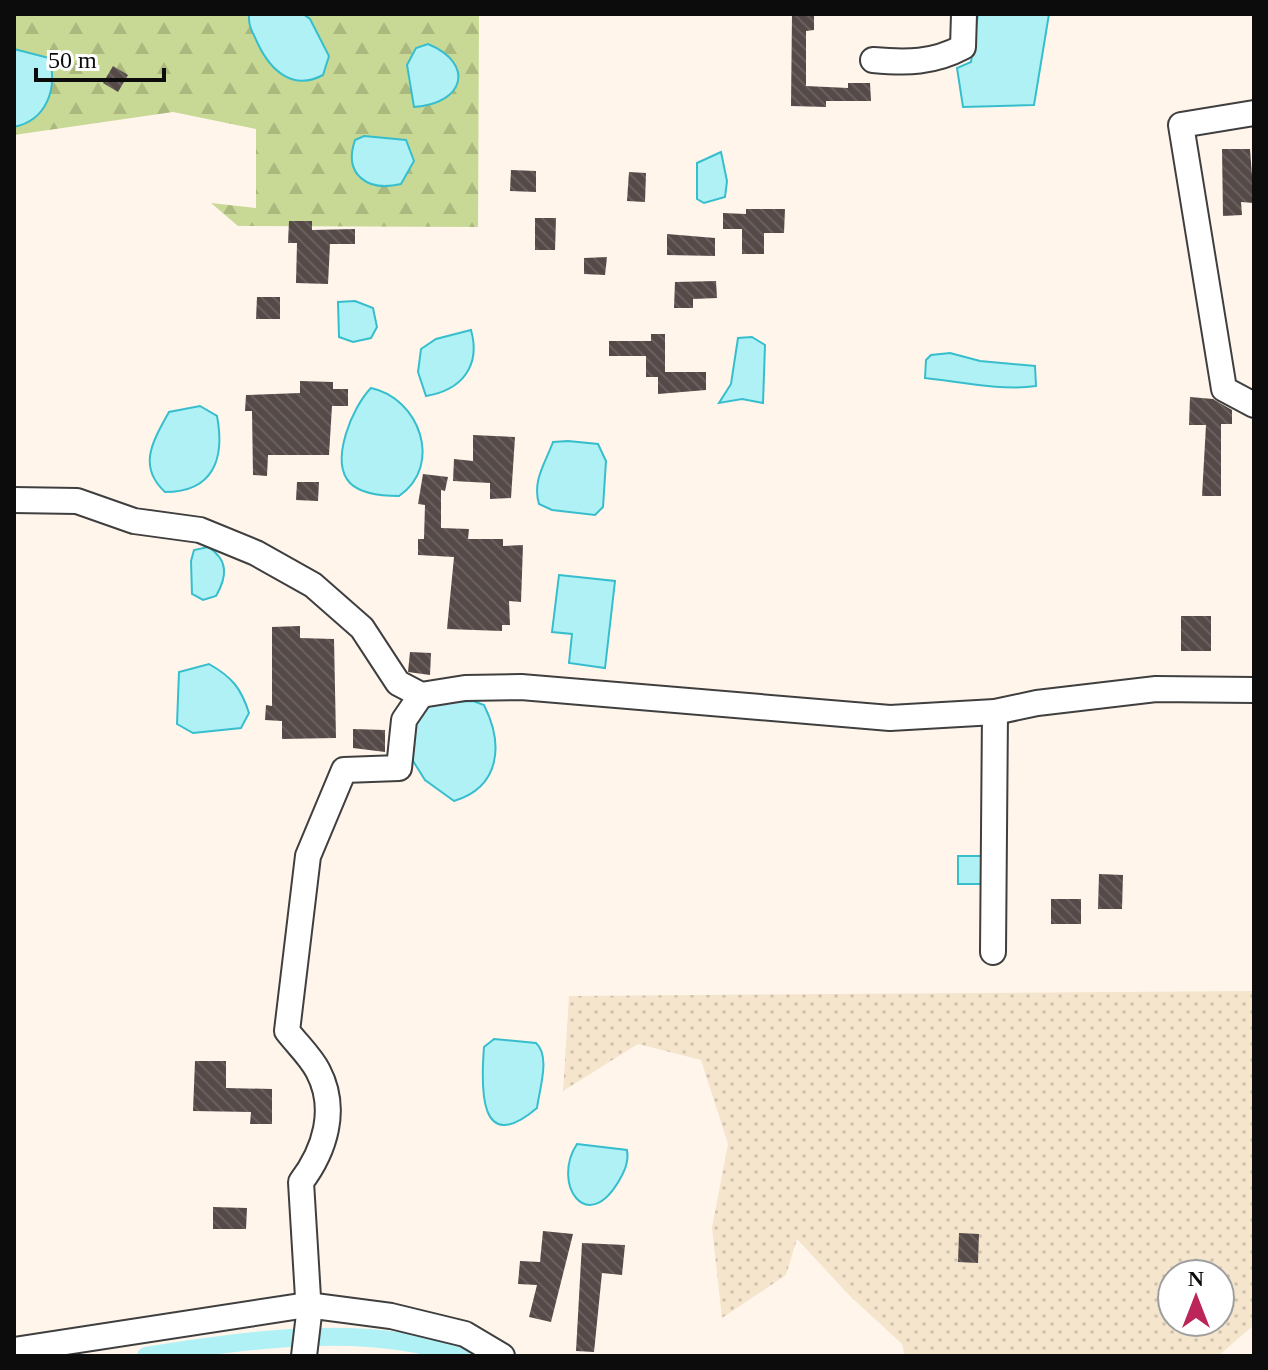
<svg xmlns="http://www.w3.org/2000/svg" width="1268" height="1370" font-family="'Times New Roman',serif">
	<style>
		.farmland { fill: url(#farmland-dots); fill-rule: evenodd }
		.forest { fill: url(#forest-firs) }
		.water { fill: #b0f1f6; stroke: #37becd; stroke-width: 2 }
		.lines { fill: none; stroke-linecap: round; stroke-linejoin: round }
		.canal { stroke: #b0f1f6; stroke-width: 18 }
		.building { fill: url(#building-back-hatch) }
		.minor-casing { stroke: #3f3f3f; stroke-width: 28 }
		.minor { stroke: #fff; stroke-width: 24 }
	</style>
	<defs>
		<pattern id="farmland-dots" width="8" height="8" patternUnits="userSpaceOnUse" patternTransform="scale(2)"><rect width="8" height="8" fill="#f4e5cc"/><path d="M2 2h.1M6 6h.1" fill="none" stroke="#d0c3ae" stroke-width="1.8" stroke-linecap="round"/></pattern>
		<pattern id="forest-firs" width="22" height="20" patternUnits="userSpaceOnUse" patternTransform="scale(2)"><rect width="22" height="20" fill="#c8d995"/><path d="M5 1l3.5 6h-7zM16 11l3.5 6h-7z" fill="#abb97f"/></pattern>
		<pattern id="building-back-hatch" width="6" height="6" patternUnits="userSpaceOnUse" patternTransform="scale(2)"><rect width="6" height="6" fill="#554a48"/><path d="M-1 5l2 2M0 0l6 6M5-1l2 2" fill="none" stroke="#68605e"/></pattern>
	</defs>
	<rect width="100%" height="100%" fill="#fff5eb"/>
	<path class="farmland" d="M1254,991V1325L1218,1356H905L902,1344L850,1296L797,1239L786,1275L722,1318L712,1228L728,1144L701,1060L638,1044L563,1091L569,996ZM1172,1274H1220V1322H1172Z"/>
	<polygon class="forest" points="14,14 479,14 478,227 238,226 211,203 256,208 256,129 173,112 14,135"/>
	<g class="water">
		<path d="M249,14H303L310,19L329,56L323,75C293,91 271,71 258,44C253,32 248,27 249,14Z"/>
		<polygon points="978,14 1049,14 1034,105 963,107 957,68 971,62"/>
		<path d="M428,44C476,64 464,104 414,107L407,65L416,48Z"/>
		<path d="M14,49L49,58C58,88 47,120 14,127Z"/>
		<path d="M364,136L406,140L414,161L401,184C368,192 343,175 355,140Z"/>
		<polygon points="721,152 727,181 725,197 704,203 697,199 697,163"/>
		<polygon points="355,301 373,308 377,327 371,338 353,342 339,337 338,302"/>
		<path d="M471,330C481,366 462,390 426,396L418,372L421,349L436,339Z"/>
		<polygon points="752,337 765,345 763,403 742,399 719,403 731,384 738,338"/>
		<path d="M950,353L980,361L1035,366L1036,386C1000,391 962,382 925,378L926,360L931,355Z"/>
		<path d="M371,388C419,398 444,465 399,496C384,496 362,495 350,483C329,461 353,406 371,388Z"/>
		<path d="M200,406L217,416C225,458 214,492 165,492C137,466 153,441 169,412Z"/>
		<path d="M568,441L598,444L606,461L603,507L595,515L552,510L539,504C532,481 545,464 553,442Z"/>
		<path d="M208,547C229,560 227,577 216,596L203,600L192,594L191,561L194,550Z"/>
		<polygon points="559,575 615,581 605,668 569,663 572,634 552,632"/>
		<path d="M209,664C232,677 241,688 249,713L241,728L193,733L177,724L179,672Z"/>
		<path d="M473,701L484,705C504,745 500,787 454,801L425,780L408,753L420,703Z"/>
		<polygon points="958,856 989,856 988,884 958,884"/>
		<path d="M494,1039L536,1043C551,1056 539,1091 537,1108C478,1158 481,1086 484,1047Z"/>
		<path d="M577,1144L627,1150C629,1161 625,1170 620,1179C587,1238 551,1183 577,1144Z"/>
	</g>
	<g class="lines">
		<path class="canal" d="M146,1356C242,1340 368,1322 461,1356"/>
	</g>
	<g class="building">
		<polygon points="792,14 814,14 814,30 806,31 806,86 848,88 848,83 870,83 871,101 826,101 826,107 791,106"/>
		<polygon points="113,66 128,75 118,92 103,83"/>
		<polygon points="1222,149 1250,149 1254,203 1241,202 1242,215 1223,216"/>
		<polygon points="511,170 536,171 536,192 510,191"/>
		<polygon points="629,172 646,173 645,202 627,201"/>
		<polygon points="746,209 785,209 784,233 764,233 764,254 742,254 742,229 723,229 723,213 746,214"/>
		<polygon points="535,218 556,218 555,250 535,250"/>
		<polygon points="289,221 312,221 312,230 355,229 355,244 330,244 328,284 296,283 297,243 288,243"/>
		<polygon points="667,234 715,238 715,256 667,255"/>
		<polygon points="607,257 605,275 584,274 584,258"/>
		<polygon points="716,281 717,298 693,299 693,308 674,308 675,282"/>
		<polygon points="257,297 280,297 280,319 256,319"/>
		<polygon points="651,334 665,334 665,372 706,372 706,390 658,394 658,377 646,377 646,356 609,356 609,341 651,341"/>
		<polygon points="300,381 333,382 333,389 348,389 348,406 332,406 329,455 268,455 267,476 253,475 252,411 245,411 246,395 300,393"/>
		<polygon points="1190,397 1213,399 1232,410 1232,424 1221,424 1221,496 1202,496 1206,425 1189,425"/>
		<polygon points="473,435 515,437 511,498 490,499 490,483 453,481 454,459 473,461"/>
		<polygon points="423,474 448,477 445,491 441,490 441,528 469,529 468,539 503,539 503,546 523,545 521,602 509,601 510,625 502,625 502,631 447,629 454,557 418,555 418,539 424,539 425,505 418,504"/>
		<polygon points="297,482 319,482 318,501 296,500"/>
		<rect x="1181" y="616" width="30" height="35"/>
		<polygon points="300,626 300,638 334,639 336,738 282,739 282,721 265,720 266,705 272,706 272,627"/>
		<polygon points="410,652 431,653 430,675 408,672"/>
		<polygon points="353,729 385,730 385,752 353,748"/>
		<polygon points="1099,874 1123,875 1122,909 1098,909"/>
		<rect x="1051" y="899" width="30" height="25"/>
		<polygon points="195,1061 226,1061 226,1088 272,1089 272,1124 250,1124 251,1112 193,1111"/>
		<polygon points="213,1207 247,1208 246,1229 213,1229"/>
		<polygon points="543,1231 573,1234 551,1322 529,1317 537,1285 518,1284 520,1261 540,1262"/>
		<polygon points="959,1233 979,1234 978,1263 958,1262"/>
		<polygon points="582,1243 625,1245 622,1275 602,1273 594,1352 576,1351"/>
	</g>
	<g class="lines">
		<defs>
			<g id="minor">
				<path d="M873,60C907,63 933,63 963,47L964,14"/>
				<polyline points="1254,113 1181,125 1224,389 1254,405"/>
				<polyline points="14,500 77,501 134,521 200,530 256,553 313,585 362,628 398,683 421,695 465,688 521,687 890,718 995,712 1037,703 1156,689 1254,690"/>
				<polyline points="993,952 995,712"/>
				<polyline points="14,1350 307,1305 391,1316 465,1334 502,1356"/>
				<path d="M304,1356L309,1314L301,1182C325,1150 338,1109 318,1071C311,1057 297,1044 287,1031L308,856L344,770L399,768L404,720L421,695"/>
			</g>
		</defs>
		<use href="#minor" class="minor-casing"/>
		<use href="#minor" class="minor"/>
	</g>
	<rect width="1268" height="1370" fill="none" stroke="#0c0c0c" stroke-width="32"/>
	<g transform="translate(1196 1298)"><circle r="38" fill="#ffffff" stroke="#9e9e9e" stroke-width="2"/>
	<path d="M0-6L14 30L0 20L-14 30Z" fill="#bb2559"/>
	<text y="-12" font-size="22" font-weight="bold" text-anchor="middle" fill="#0c0c0c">N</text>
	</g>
	<path d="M36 68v12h128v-12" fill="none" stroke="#0c0c0c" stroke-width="4"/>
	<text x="48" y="68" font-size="24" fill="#0c0c0c" stroke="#ffffff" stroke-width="6" paint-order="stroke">50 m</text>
</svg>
